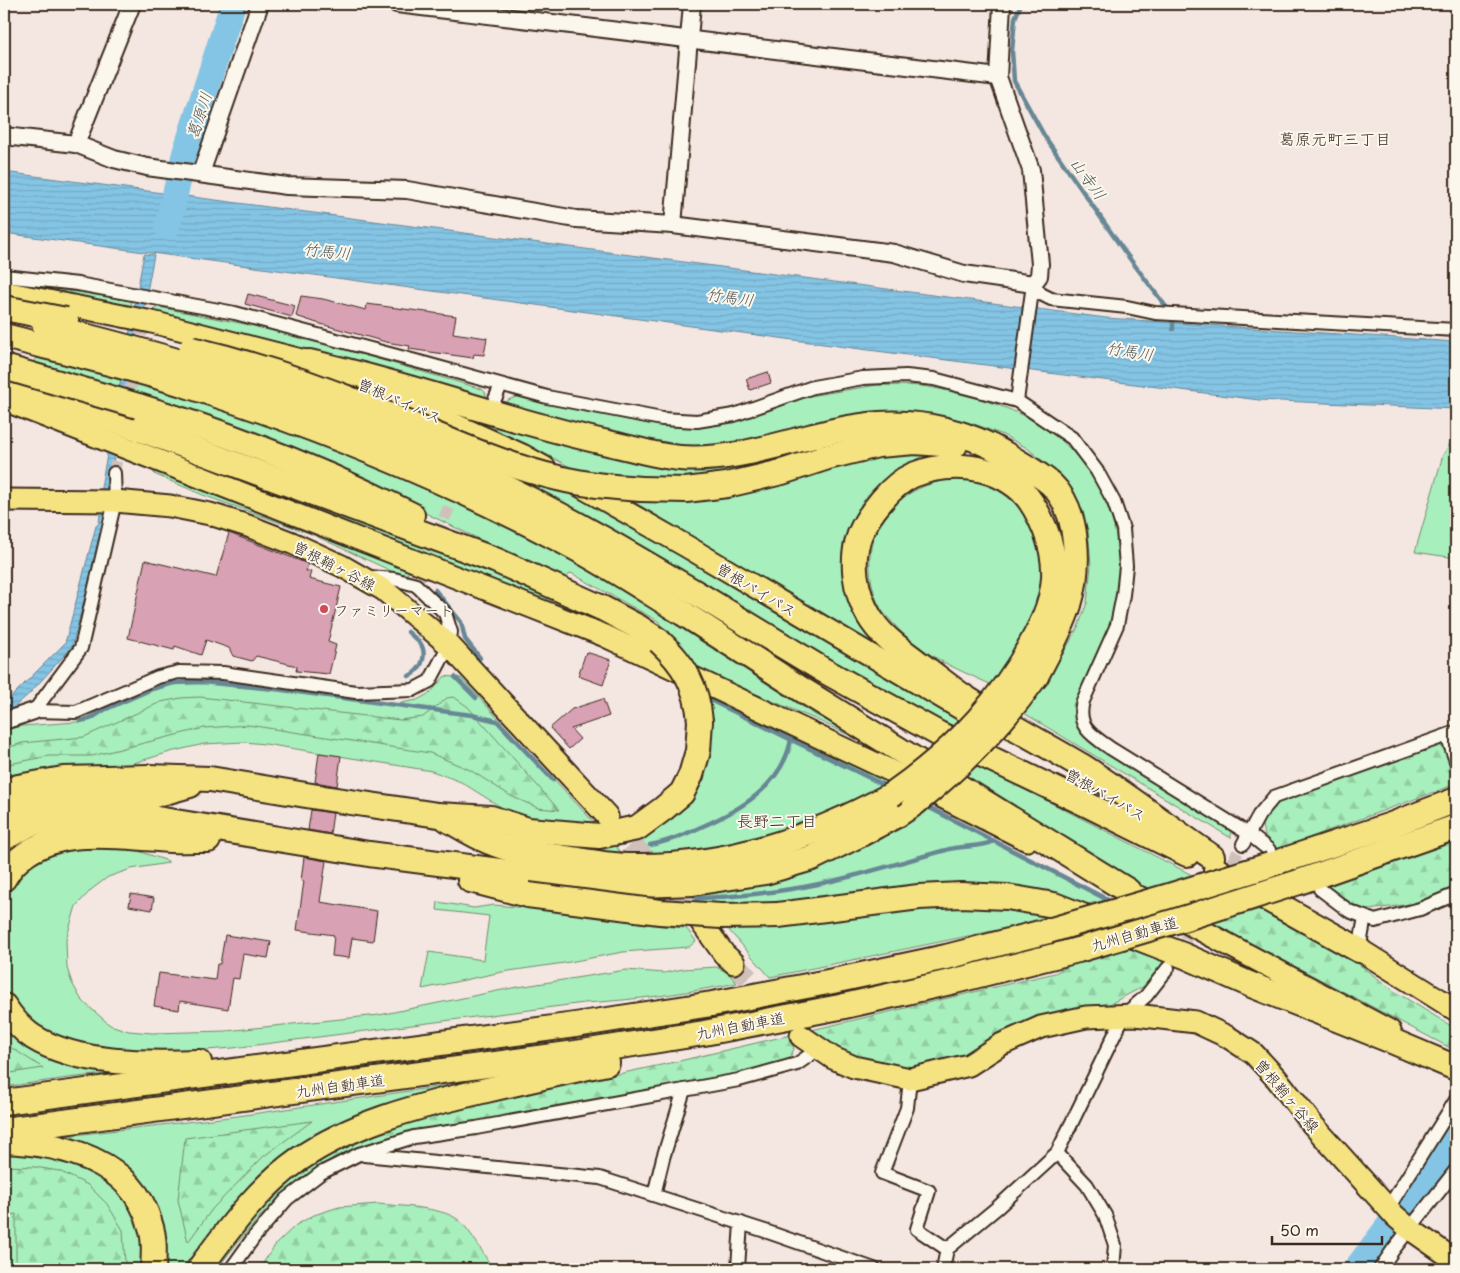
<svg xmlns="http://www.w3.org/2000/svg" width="1460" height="1273" font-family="'Playpen Sans','Klee One',sans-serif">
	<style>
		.green { fill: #a7efbc; stroke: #718c6d; fill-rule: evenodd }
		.forest { fill: url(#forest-firs); stroke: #718c6d }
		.water { fill: url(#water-rules); stroke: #678795 }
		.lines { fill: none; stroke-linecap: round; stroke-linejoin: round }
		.stream { stroke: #678795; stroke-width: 4.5 }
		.river { stroke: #84c5e5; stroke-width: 26 }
		.building { fill: #d9a1b4; stroke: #3b2a1e }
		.minor-tunnel { stroke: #cfc0ba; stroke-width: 12; stroke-dasharray: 12 6; stroke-linecap: butt }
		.primary-tunnel { stroke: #cfc0ba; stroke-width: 21; stroke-dasharray: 21 11; stroke-linecap: butt }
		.minor-casing { stroke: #3b2a1e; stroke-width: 16 }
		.tertiary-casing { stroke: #3b2a1e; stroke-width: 20 }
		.primary-casing { stroke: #3b2a1e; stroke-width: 25 }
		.trunk-casing { stroke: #3b2a1e; stroke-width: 25 }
		.motorway-casing { stroke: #3b2a1e; stroke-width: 28 }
		.minor { stroke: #fbf7ec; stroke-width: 12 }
		.tertiary { stroke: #fbf7ec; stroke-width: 16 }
		.primary { stroke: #f5e382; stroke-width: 21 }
		.trunk { stroke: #f5e382; stroke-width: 21 }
		.motorway { stroke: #f5e382; stroke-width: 24 }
		.motorway-bridge-casing { stroke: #3b2a1e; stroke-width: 28; stroke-linecap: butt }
		.motorway-bridge { stroke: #f5e382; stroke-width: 24 }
		.poi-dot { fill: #d1495b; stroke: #fbf7ec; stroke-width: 2 }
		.labels { text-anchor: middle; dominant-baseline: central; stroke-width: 4; stroke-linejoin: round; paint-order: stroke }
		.street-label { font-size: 15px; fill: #3b2a1e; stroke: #fbf7ec }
		.poi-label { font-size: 15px; fill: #3b2a1e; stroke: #fbf7ec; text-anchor: start }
		.water-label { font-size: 16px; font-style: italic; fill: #51585a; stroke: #fbf7ec }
		.neighbourhood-label { font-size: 16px; fill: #3b2a1e; stroke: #fbf7ec }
	</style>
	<defs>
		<pattern id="forest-firs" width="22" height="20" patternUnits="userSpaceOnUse" patternTransform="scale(1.25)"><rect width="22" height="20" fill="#a7efbc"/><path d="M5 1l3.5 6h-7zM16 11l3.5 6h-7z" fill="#91cda1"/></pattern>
		<pattern id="water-rules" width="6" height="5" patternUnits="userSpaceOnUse" patternTransform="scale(1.25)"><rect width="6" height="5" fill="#84c5e5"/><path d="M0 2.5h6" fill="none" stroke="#73a9c4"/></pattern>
	</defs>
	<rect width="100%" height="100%" fill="#f4e6e1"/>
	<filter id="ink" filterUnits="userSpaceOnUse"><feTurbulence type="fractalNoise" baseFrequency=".02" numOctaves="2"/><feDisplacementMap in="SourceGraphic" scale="10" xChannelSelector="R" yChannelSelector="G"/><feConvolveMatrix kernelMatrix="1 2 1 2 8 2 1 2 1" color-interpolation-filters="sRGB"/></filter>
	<g filter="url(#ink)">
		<g class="green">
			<polygon points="8,283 32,285 132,301 130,311"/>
			<polygon points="158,307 245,324 319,342 482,389 485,392 487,398 364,363 151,311"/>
			<polygon points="36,354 205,403 345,452 489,516 577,561 817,716 860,735 905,762 815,719 696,669 667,635 658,621 571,573 563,580 382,492 146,397 34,364"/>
			<path d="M877,385C896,386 916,384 934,388C975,396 1021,409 1054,434C1060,438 1065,444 1071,450C1108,489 1126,542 1117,596C1111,635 1090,670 1073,705C1074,719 1077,727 1086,738L1226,826L1231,833V838L1022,712L1063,654L1078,627L1087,603L1091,565L1088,530L1079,505L1060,475L1027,448L1003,435L974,424L925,414L723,447H669L578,425L506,403L508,400L519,396L629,420L675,427L703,426L739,420L809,396Z"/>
			<polygon points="454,411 637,461 849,439 773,467 670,482 589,477 536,449 466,419"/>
			<polygon points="1456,434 1456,558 1415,552 1443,455"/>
			<polygon points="903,449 960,453 980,457 882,483 867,499 849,533 885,651 629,499"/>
			<polygon points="155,469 413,570 405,575 400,575 309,533 203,495 154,474"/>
			<path d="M232,471C288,493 345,514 402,536C482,566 562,598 637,640L343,520L236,479Z"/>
			<polygon points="498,472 569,490 964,720 954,730 942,725"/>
			<path d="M956,479C984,481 1007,491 1024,514C1046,546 1046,588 1030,623C1026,631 1020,639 1016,647C1008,660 1001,673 990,684C954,668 918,653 892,622C888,617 882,612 880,607C874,596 871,582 870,570C866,518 906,483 956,479Z"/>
			<polygon points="445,676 461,678 598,827 563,826 512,814 461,782 432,771 265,744 244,742 204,744 170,752 124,766 4,782 4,730 22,726 76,722 89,716 115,702 167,683 194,680 225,682 268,686 396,704 417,700 430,693"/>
			<path d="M707,696L890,783L842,812L743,845L657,856L612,854L572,849L503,836L641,837C687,819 715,767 712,719C712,711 709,703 707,696ZM642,840L645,846L620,852L616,847Z"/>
			<polygon points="975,764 1194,876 1148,890 1116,872 959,778"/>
			<polygon points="927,805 1110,899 1088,904 1033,892 940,884 782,902 702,904 659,902 519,882 702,891"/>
			<path d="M109,845L132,849L168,861V863L131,869L108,877L92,889L76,906L66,940L67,968L72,983L81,999L87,1005L110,1025L129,1031L152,1033L226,1031L379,1015L512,988L626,970L664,973L683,969L716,967L727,972L737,983C686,993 636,1000 584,1003L233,1048L165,1053L122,1052L78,1045L44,1031L27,1019L4,989V897L16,880L31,866L43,857L67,847Z"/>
			<polygon points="438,902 474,908 494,905 539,909 662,926 686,928 696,941 689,947 623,952 564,963 502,972 422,989 429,952 483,960 489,916 437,910"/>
			<path d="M945,907C977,908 1015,906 1046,917L1002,929L770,977L727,928L784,925L880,911Z"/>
			<path d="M4,1022L137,1073C92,1073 48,1081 4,1087Z"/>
			<path d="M478,1081L423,1094L227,1216L187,1269H164C165,1263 166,1256 166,1250C165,1215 147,1176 115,1160C96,1151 76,1144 57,1137L238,1116Z"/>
			<polygon points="4,1152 51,1154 103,1176 121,1192 139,1221 144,1245 144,1269 4,1269"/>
			<path d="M317,1158L322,1166C280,1189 246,1231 217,1269H208L273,1192Z"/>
		</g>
		<g class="forest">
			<polygon points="200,697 400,720 423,717 447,698 454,697 468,707 559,810 538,808 511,796 470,770 430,753 248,725 204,728 92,756 49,756 4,765 4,749 22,743 84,737 161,702 181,698"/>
			<path d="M1436,745L1441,746L1450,756L1456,759V784L1278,849C1261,835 1257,824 1269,804Z"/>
			<polygon points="1456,841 1456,890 1410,904 1362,911 1328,886"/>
			<polygon points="1261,909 1339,949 1394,991 1456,1029 1456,1051 1213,923"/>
			<path d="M1134,947L1167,961L1157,977L1148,984L1108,1005L1071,1009L1045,1019L994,1048L919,1074L860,1066L816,1033L791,1040L794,1049L788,1061L782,1066L384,1140L369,1144L322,1166L317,1158C356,1136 400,1123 444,1111L675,1062L1055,973L1072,964Z"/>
			<polygon points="4,1043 43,1068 4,1074"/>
			<polygon points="312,1121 264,1156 213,1208 188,1242 178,1200 185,1138"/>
			<polygon points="4,1166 35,1167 59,1171 88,1185 107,1204 123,1230 125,1264 123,1269 4,1269 4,1261 16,1263 16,1214 4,1216"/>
			<path d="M378,1204C399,1206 441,1207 457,1219C467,1225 487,1258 492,1269H259L276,1244L296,1225L314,1215L339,1207Z"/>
		</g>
		<g class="water">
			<polygon points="4,172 1106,318 1456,342 1456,409 1259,400 853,348 4,233"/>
			<polygon points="144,254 154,255 144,307 141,308 111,474 110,487 107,492 103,528 72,647 30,693 4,716 4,704 65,643 96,526 99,523 103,491 101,487"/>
		</g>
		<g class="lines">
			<g class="stream">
				<polyline points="1021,4 1015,18 1012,51 1014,81 1045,137 1124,251 1173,316 1173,329"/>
				<polyline points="435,590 461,622 465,639 480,658"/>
				<path d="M408,632C412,636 419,641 422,646C427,658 420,671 409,676"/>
				<polyline points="455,677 476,698"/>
				<polyline points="708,699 886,786"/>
				<polyline points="80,721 90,719 104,710 152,689 174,683 202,682 275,689 472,715 497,721 553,780"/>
				<polyline points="926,806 1106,899"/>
				<path d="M650,845C668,842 684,835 701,827C740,810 782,786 791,740"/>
				<path d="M666,900C707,898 750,896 791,889C843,881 894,864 946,850C960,845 982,848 994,841"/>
			</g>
			<g class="river">
				<polyline points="167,227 185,153 233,4"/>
				<polyline points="1356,1269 1456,1137"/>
			</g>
		</g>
		<g class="building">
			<polygon points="248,294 295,306 292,317 245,304"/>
			<polygon points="301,296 323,299 366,310 367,304 456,316 453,333 487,338 484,355 474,354 473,358 409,349 410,346 386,342 317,323 296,316"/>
			<polygon points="768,372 771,383 750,390 746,379"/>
			<polygon points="229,533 308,564 306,571 311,571 309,579 341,587 328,642 336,645 329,674 296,671 297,666 256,656 252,661 233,656 229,648 206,640 201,655 175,646 174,650 128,638 145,560 216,577"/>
			<polygon points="586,652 611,660 603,685 578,676"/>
			<polygon points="603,699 609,716 571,729 580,739 569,749 550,728 572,709"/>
			<polygon points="319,753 341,756 337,786 315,782"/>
			<polygon points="311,810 333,813 330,834 308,830"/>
			<polygon points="304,857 326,861 320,902 377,911 373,941 352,938 349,958 332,956 334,935 297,930 304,881 301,881"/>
			<polygon points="131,894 154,898 152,910 129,906"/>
			<polygon points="225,935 271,942 268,958 243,954 239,979 233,978 228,1009 180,1001 179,1010 154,1006 159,973 215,980 217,964 220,964"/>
		</g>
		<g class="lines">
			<g class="minor-tunnel">
				<polyline points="127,406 145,316"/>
				<polyline points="114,473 120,441"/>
				<polyline points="416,585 458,486"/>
				<polyline points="1176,955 1243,844"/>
			</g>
			<g class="primary-tunnel">
				<polyline points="610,820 701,922"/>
				<polyline points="734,963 795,1029"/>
			</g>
			<defs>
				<g id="minor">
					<path d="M4,276L78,284L235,313L427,364L547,397L662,419L697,421L734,415L813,387L863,378L906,376L934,379L1017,401L1072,438L1097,471L1114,502L1123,529L1126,566L1123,595L1117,625L1083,701C1076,726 1091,735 1110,748L1249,834L1269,850"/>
					<polyline points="1033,284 1041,294 1051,299 1127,307 1155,313 1456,330"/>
					<polyline points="495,399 501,385"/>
					<polyline points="1017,401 1033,284"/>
					<polyline points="34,711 76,712 158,677 179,672 223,673 356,692 413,690 430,681 449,645 451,632 445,613 416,585 394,579 369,577"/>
					<polyline points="34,711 81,648 115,501 114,473"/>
					<polyline points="1447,736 1456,761"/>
					<polyline points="1243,844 1259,815 1274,797 1456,732"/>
					<polyline points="1320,889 1349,911 1375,921 1420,909 1456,894"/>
					<polyline points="1359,950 1365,917"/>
					<polyline points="910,1079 907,1108 882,1173 929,1191 917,1229 947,1249"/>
					<polyline points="1057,1153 1087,1185 1105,1215 1115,1245 1113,1269"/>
					<polyline points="364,1155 600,1178 765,1231 874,1269"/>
					<polyline points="654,1195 663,1158 684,1090"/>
					<polyline points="1388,1208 1456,1100"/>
					<polyline points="231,1269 254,1237 287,1199 321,1173 359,1154 414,1137 476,1128 739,1080 797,1064 820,1048"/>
					<polyline points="740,1269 738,1268 741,1223"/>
					<polyline points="943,1269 947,1249 998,1207 1057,1153 1124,1015 1146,996 1168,968"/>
					<polyline points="1380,1269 1393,1250 1456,1170"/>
				</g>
				<g id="tertiary">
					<polyline points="397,4 998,77"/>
					<polyline points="4,136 76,144 114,159 147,167 287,186 407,190 576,219 673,225 894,253 964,274 1033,284 1039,276 1040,264 1031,170 998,77 1002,4"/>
					<polyline points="76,144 132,4"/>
					<polyline points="201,173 260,4"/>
					<polyline points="673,225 692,4"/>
					<polyline points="4,721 34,711"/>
				</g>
				<g id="primary">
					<polyline points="4,500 115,501 170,506 210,514 248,526 292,543 342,566 384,590 449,645 607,816"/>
					<polyline points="701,922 724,954 734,963"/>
					<polyline points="801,1036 833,1058 854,1067 910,1079 969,1065 1000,1045 1041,1027 1086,1017 1135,1015 1196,1022 1228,1037 1254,1054 1277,1079 1313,1125 1395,1216 1410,1229 1456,1261"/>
				</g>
				<g id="trunk">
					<polyline points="4,292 152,322 309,362 325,368"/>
					<polyline points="369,386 522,455 545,468"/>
					<polyline points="4,400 603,635 889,770 1027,840"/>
					<polyline points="575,483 686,546 982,721"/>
					<polyline points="1139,897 1390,1031"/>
					<polyline points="1344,940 1456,1010"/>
				</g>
				<g id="motorway">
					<polyline points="4,336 40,345"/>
					<path d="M309,362C410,384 507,421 608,443C632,448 656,456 680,458C748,463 812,429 879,424C923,421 968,432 1005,454C1021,464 1037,472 1051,484C1080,511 1080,569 1069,605C1061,630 1048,653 1036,676"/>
					<polyline points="4,379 495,560 602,608 638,627 659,641"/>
					<path d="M138,406C233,435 324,470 412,515"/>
					<polyline points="641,489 686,490 727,485 782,472 828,457 878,445 915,442 955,445"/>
					<polyline points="701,596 823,670 939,734 1088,805 1187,854"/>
					<polyline points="686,615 801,689 1128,891"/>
					<path d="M1020,664C1035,637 1052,610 1054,578C1055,561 1051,544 1045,529C1040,517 1032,501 1022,491C993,464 949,461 913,475C892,484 869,513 860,534C850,560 855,592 869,616C881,637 902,650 921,665C935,675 949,687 964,697C1001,721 1041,742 1080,765C1125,793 1168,827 1212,857"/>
					<polyline points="4,792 18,787 63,779 149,777 210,779 330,799 438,815 491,818 528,830 599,836 637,828 663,809 682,793 691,775 698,751 700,721"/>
					<polyline points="4,817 19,809 66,797 144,798 190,785"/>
					<path d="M447,819C461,827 475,836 490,842C513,852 539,854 564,858C587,861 608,866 631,866C726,868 809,839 891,795"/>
					<polyline points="4,838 30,824 56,816 121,813 369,854 569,880 641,885 693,883 765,872 812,858 857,836 897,815 915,803"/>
					<polyline points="1270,865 1391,825 1456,800"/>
					<polyline points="1216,870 1359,950"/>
					<path d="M4,878C7,873 11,867 15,863C53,826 111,836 158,839C175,841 192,840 208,840"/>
					<polyline points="470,880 528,895"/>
					<polyline points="1299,882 1456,827"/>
					<polyline points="778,915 919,897 961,895 1007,897 1054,905 1185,956 1249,984 1392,1041 1456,1068"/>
					<path d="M4,1006C12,1018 21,1029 33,1037C78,1065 148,1064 199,1062"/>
					<polyline points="4,1102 575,1025 712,1004 833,981 946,957 1048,931"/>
					<polyline points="4,1130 576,1053 704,1033 840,1007 955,981 1078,950"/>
					<path d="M4,1141C61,1143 132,1160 150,1224C155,1238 154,1254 153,1269"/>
					<path d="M199,1269C228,1230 258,1188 298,1160C352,1123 415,1107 478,1092C521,1082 564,1072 607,1063"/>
				</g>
			</defs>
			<use href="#minor" class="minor-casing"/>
			<use href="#tertiary" class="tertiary-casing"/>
			<use href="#primary" class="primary-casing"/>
			<use href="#trunk" class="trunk-casing"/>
			<use href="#motorway" class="motorway-casing"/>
			<use href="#minor" class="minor"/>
			<use href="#tertiary" class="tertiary"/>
			<use href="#primary" class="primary"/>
			<use href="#trunk" class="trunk"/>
			<use href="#motorway" class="motorway"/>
			<defs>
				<g id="motorway-bridge">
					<polyline points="4,308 66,320"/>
					<path d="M45,326C118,344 191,363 263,388C349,418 434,453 517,493C580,524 640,560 701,596"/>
					<path d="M40,345C90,358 140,370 189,386C318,427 443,478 562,541C605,563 645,590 686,615"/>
					<path d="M191,349C251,363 311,383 367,406C429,431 494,463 558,478C586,485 613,487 641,489"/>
					<polyline points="4,367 138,406"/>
					<path d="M659,641C684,664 697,686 700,721"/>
					<path d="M891,795C944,758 985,719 1020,664"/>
					<path d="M915,803C961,766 1002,724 1036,676"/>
					<polyline points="528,895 660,912 721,916 778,915"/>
					<polyline points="1048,931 1169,896 1270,865"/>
					<polyline points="1078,950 1189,917 1299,882"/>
				</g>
			</defs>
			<use href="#motorway-bridge" class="motorway-bridge-casing"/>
			<use href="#motorway-bridge" class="motorway-bridge"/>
		</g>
	</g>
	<circle class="poi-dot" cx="324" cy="609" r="5"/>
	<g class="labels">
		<g class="street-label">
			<text transform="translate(400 400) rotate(24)">曽根バイパス</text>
			<text transform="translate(335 565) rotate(27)">曽根鞘ヶ谷線</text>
			<text transform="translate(757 589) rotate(31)">曽根バイパス</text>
			<text transform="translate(1106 794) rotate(30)">曽根バイパス</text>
			<text transform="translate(1134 933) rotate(-16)">九州自動車道</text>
			<text transform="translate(740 1025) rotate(-11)">九州自動車道</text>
			<text transform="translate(340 1085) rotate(-8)">九州自動車道</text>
			<text transform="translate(1288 1095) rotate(50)">曽根鞘ヶ谷線</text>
		</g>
		<g class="poi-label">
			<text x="334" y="609">ファミリーマート</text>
		</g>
		<g class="water-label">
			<text transform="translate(198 115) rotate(-72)">葛原川</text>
			<text transform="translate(1089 178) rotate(54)">山寺川</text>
			<text transform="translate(327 250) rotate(6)">竹馬川</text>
			<text transform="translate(730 296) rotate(8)">竹馬川</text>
			<text transform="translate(1130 350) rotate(9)">竹馬川</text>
		</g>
		<g class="neighbourhood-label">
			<text x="1335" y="138">葛原元町三丁目</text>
			<text x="777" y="820">長野二丁目</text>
		</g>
	</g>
	<rect width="1460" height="1273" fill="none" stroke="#fbf7ec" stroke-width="20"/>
	<rect x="10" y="10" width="1440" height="1253" fill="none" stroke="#3b2a1e" stroke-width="2" filter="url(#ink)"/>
	<path d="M1272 1236v8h110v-8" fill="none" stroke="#3b2a1e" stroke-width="2.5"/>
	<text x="1280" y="1236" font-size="15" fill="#3b2a1e" stroke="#fbf7ec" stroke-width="4" paint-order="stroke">50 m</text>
</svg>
